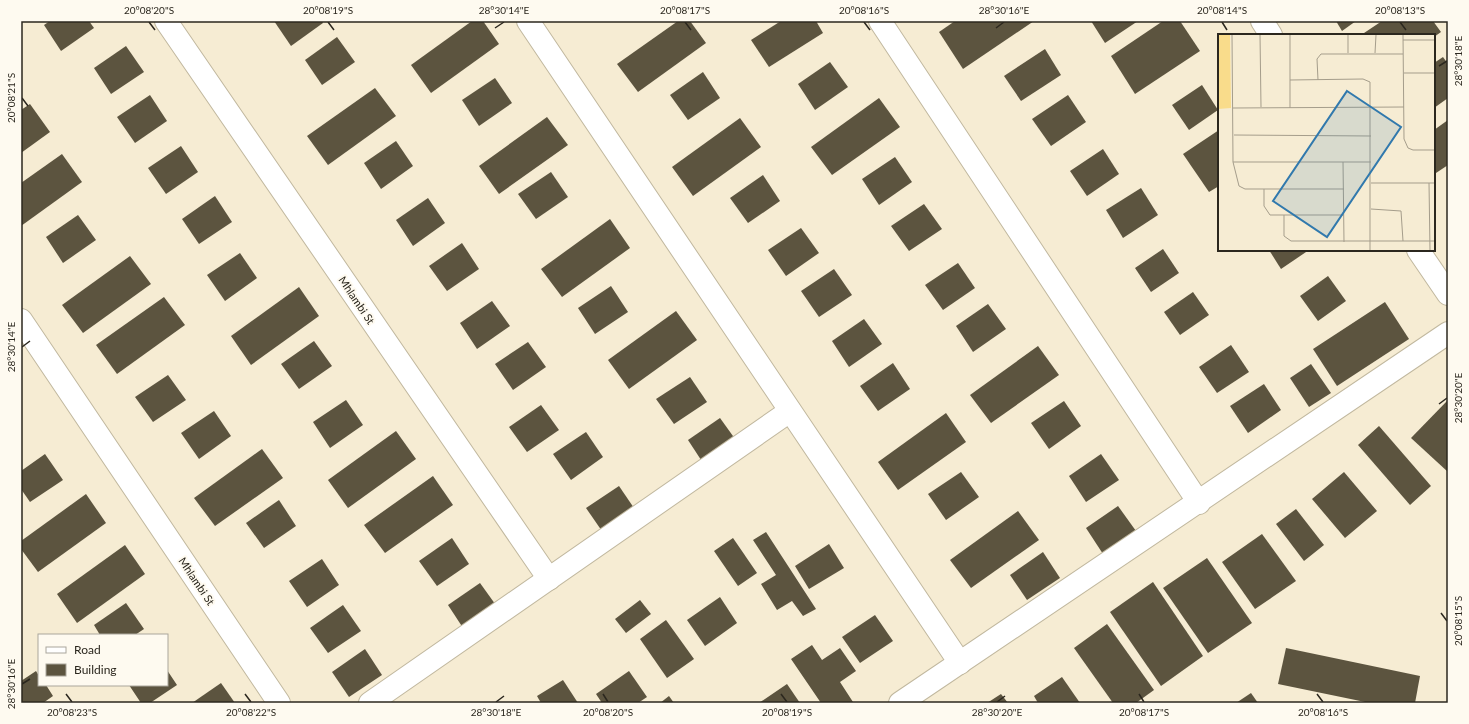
<svg xmlns="http://www.w3.org/2000/svg" width="1469" height="724" font-family="Lato,sans-serif">
	<style>
		.building { fill: #5c543f }
		.lines { fill: none; stroke-linecap: round; stroke-linejoin: round }
		.minor-casing { stroke: #c1b89f; stroke-width: 24 }
		.minor { stroke: #fff; stroke-width: 22 }
		.ticks { fill: none; stroke: #2b271e; stroke-width: 1.5 }
		.labels { text-anchor: middle; dominant-baseline: central; stroke-width: 4; stroke-linejoin: round; paint-order: stroke }
		.street-label { font-size: 11px; fill: #2b271e; stroke: #fefaf0 }
		.inset-road { fill: none; stroke: #a59d8b; stroke-width: 1 }
		.view { fill: #3179ad; fill-opacity: 0.15; stroke: #3179ad; stroke-width: 2 }
		.inset-edge { fill: none; stroke: #2b271e; stroke-width: 2 }
		.neatline { fill: none; stroke: #2b271e; stroke-width: 1.5 }
		.ticks-label { font-size: 10px; text-anchor: middle; fill: #2b271e }
	</style>
	<rect width="100%" height="100%" fill="#f6ecd3"/>
	<g class="building">
		<polygon points="50,21 89,21 94,28 61,51 44,25"/>
		<polygon points="274,21 322,21 323,23 291,46"/>
		<polygon points="472,21 483,21 499,44 431,93 411,65"/>
		<polygon points="678,21 690,21 706,43 638,92 617,64"/>
		<polygon points="781,21 816,21 823,33 769,67 751,40"/>
		<polygon points="955,21 1034,21 963,69 939,32"/>
		<polygon points="1091,21 1138,21 1105,43"/>
		<polygon points="1163,21 1180,21 1200,51 1135,94 1111,56"/>
		<polygon points="1336,21 1356,21 1342,31"/>
		<polygon points="1382,21 1433,21 1441,32 1434,37 1434,35 1361,35"/>
		<polygon points="337,37 355,62 322,85 305,60"/>
		<polygon points="126,46 144,72 111,94 94,68"/>
		<polygon points="1045,49 1061,75 1021,101 1004,76"/>
		<polygon points="1443,57 1448,64 1448,98 1434,108 1434,63"/>
		<polygon points="830,62 848,87 815,110 798,84"/>
		<polygon points="703,72 720,98 688,120 670,95"/>
		<polygon points="495,78 512,103 479,126 462,100"/>
		<polygon points="1202,85 1218,110 1189,130 1172,105"/>
		<polygon points="375,88 396,116 328,165 307,136"/>
		<polygon points="150,95 167,121 135,143 117,117"/>
		<polygon points="1068,95 1086,122 1051,146 1032,119"/>
		<polygon points="879,98 900,127 832,175 811,147"/>
		<polygon points="30,104 50,132 21,153 21,110"/>
		<polygon points="547,117 568,145 499,194 479,166"/>
		<polygon points="740,118 761,147 693,196 672,167"/>
		<polygon points="1448,120 1448,165 1436,173 1434,170 1434,130"/>
		<polygon points="1219,130 1219,186 1209,192 1183,154"/>
		<polygon points="396,141 413,166 381,189 364,163"/>
		<polygon points="181,146 198,172 166,194 148,168"/>
		<polygon points="1103,149 1119,174 1087,196 1070,171"/>
		<polygon points="62,154 82,182 21,226 21,183"/>
		<polygon points="895,157 912,182 879,205 862,179"/>
		<polygon points="551,172 568,197 536,219 518,194"/>
		<polygon points="763,175 780,201 748,223 730,198"/>
		<polygon points="1141,188 1158,215 1123,238 1106,210"/>
		<polygon points="215,196 232,222 199,244 182,219"/>
		<polygon points="428,198 445,223 413,246 396,220"/>
		<polygon points="924,204 942,229 909,251 891,226"/>
		<polygon points="78,215 96,240 63,263 46,237"/>
		<polygon points="610,219 630,248 562,297 541,269"/>
		<polygon points="801,228 819,253 786,276 768,250"/>
		<polygon points="462,243 479,269 447,291 429,266"/>
		<polygon points="1163,249 1179,273 1151,292 1135,268"/>
		<polygon points="1269,250 1309,250 1281,269"/>
		<polygon points="240,253 257,278 225,301 207,275"/>
		<polygon points="130,256 151,284 83,333 62,305"/>
		<polygon points="958,263 975,288 943,310 925,285"/>
		<polygon points="834,269 852,295 819,317 801,291"/>
		<polygon points="1328,276 1346,301 1318,321 1300,296"/>
		<polygon points="611,286 628,312 595,334 578,308"/>
		<polygon points="299,287 319,316 251,365 231,336"/>
		<polygon points="1193,292 1209,315 1180,335 1164,312"/>
		<polygon points="164,297 185,325 117,374 96,345"/>
		<polygon points="492,301 510,326 477,349 460,323"/>
		<polygon points="1385,302 1409,339 1337,386 1313,349"/>
		<polygon points="988,304 1006,329 973,352 956,326"/>
		<polygon points="676,311 697,340 629,389 608,360"/>
		<polygon points="864,319 882,344 849,367 832,341"/>
		<polygon points="314,341 332,366 299,389 281,364"/>
		<polygon points="528,342 546,367 513,390 495,364"/>
		<polygon points="1231,345 1249,372 1217,393 1199,367"/>
		<polygon points="1038,346 1059,375 991,423 970,395"/>
		<polygon points="893,363 910,389 878,411 860,386"/>
		<polygon points="1311,364 1331,393 1309,407 1290,378"/>
		<polygon points="168,375 186,400 153,422 135,397"/>
		<polygon points="690,377 707,402 674,424 656,399"/>
		<polygon points="1264,384 1281,410 1248,433 1230,406"/>
		<polygon points="346,400 363,425 330,448 313,422"/>
		<polygon points="1064,401 1081,426 1049,449 1031,423"/>
		<polygon points="1447,401 1448,403 1448,472 1411,438"/>
		<polygon points="541,405 559,430 527,452 509,427"/>
		<polygon points="214,411 231,436 199,459 181,433"/>
		<polygon points="946,413 966,442 898,490 878,462"/>
		<polygon points="720,418 738,443 705,466 688,440"/>
		<polygon points="1379,426 1431,486 1410,505 1358,445"/>
		<polygon points="396,431 416,459 348,508 328,480"/>
		<polygon points="586,432 603,457 571,480 553,454"/>
		<polygon points="262,449 283,478 215,526 194,498"/>
		<polygon points="45,454 63,480 30,502 21,489 21,471"/>
		<polygon points="1101,454 1119,480 1086,502 1069,476"/>
		<polygon points="961,472 979,497 946,520 928,494"/>
		<polygon points="1344,472 1377,511 1345,538 1312,499"/>
		<polygon points="433,476 453,505 385,553 364,525"/>
		<polygon points="619,486 636,511 604,534 586,508"/>
		<polygon points="86,494 106,523 38,572 21,549 21,541"/>
		<polygon points="279,500 296,526 264,548 246,523"/>
		<polygon points="1118,506 1136,531 1103,554 1086,528"/>
		<polygon points="1296,509 1324,545 1304,561 1276,524"/>
		<polygon points="1018,511 1039,540 971,588 950,560"/>
		<polygon points="766,532 816,609 803,616 792,601 777,610 761,584 776,575 753,540"/>
		<polygon points="1262,534 1296,581 1255,609 1222,562"/>
		<polygon points="452,538 469,564 437,586 419,561"/>
		<polygon points="733,538 757,573 738,586 714,551"/>
		<polygon points="829,544 844,568 809,589 795,566"/>
		<polygon points="125,545 145,574 77,623 57,594"/>
		<polygon points="1043,552 1060,578 1027,600 1010,575"/>
		<polygon points="1207,558 1252,623 1208,653 1163,588"/>
		<polygon points="322,559 339,585 307,607 289,581"/>
		<polygon points="1153,582 1203,656 1161,686 1110,612"/>
		<polygon points="480,583 498,608 465,631 448,605"/>
		<polygon points="720,597 737,623 705,646 687,620"/>
		<polygon points="640,600 651,614 626,633 615,619"/>
		<polygon points="126,603 144,629 135,635 100,635 94,625"/>
		<polygon points="343,605 361,631 328,653 310,628"/>
		<polygon points="875,615 893,641 860,663 842,637"/>
		<polygon points="666,620 694,659 667,678 640,639"/>
		<polygon points="1107,624 1154,690 1136,703 1113,703 1074,648"/>
		<polygon points="812,645 822,660 840,648 856,671 840,682 853,702 821,703 791,659"/>
		<polygon points="1286,648 1420,676 1415,703 1370,703 1278,684"/>
		<polygon points="365,649 382,675 349,697 332,672"/>
		<polygon points="167,670 177,685 150,703 141,703 129,685 167,685"/>
		<polygon points="36,671 39,676 39,685 46,685 53,696 43,703 21,703 21,681"/>
		<polygon points="629,671 647,697 638,703 602,703 596,694"/>
		<polygon points="1062,677 1080,703 1038,703 1034,696"/>
		<polygon points="563,680 578,703 541,703 537,696"/>
		<polygon points="221,683 235,703 192,703"/>
		<polygon points="787,684 800,703 759,703"/>
		<polygon points="1251,693 1258,703 1236,703"/>
		<polygon points="1001,694 1008,703 987,703"/>
		<polygon points="669,696 674,703 660,703"/>
	</g>
	<g class="lines">
		<defs>
			<g id="minor">
				<polyline points="166,21 549,579"/>
				<polyline points="528,21 960,663"/>
				<polyline points="880,21 1199,503"/>
				<polyline points="1262,21 1271,35"/>
				<polyline points="1418,250 1448,294"/>
				<polyline points="21,320 279,703"/>
				<polyline points="370,703 790,411"/>
				<polyline points="900,703 1448,333"/>
			</g>
		</defs>
		<use href="#minor" class="minor-casing"/>
		<use href="#minor" class="minor"/>
	</g>
	<path class="ticks" d="M149,22L155,30M328,22L334,30M685,22L691,30M864,22L870,30M1222,22L1227,30M1400,22L1406,30M495,28L504,22M996,28L1004,22M1439,66L1447,61M22,98L28,106M22,347L30,341M1439,404L1447,398M1441,613L1447,621M22,684L30,679M66,694L72,702M245,694L251,702M603,694L608,702M781,694L787,702M1139,694L1144,702M1317,694L1323,702M496,702L504,696M997,702L1005,696"/>
	<g class="labels">
		<g class="street-label">
			<text transform="translate(357 300) rotate(56)">Mhlambi St</text>
			<text transform="translate(197 581) rotate(56)">Mhlambi St</text>
		</g>
	</g>
	<g transform="translate(1218 34)">
		<rect width="217" height="217" fill="#f6ecd3"/>
		<path d="M0,1H12L13,74L0,75Z" fill="#f9dc8b"/>
		<path class="inset-road" d="M14,1L15,128L21,152L27,155H126M42,1L43,73M185,1L186,105L190,114L195,116H217M185,6H217M130,19V1M157,19L158,1M186,39H217M72,46L145,45L152,48V216M100,46L99,25L103,20H185M15,74L186,73M72,74V1M16,101L153,102M15,128H153M125,128L126,208M153,149H217M211,149L212,216M46,155V172L52,181H126M153,175L183,177L185,207M66,181V202L73,207H217"/>
		<path class="view" d="M129,57L183,93L109,203L55,167Z"/>
		<rect width="217" height="217" class="inset-edge"/>
	</g>
	<rect width="1469" height="724" fill="none" stroke="#fefaf0" stroke-width="44"/>
	<rect x="38" y="634" width="130" height="52" fill="#fefaf0" stroke="#aaa69c"/>
	<rect x="46" y="647" width="20" height="6" fill="#ffffff" stroke="#aaa69c"/>
	<text x="74" y="654" font-size="12" fill="#2b271e">Road</text>
	<rect x="46" y="664" width="20" height="12" fill="#5c543f" stroke="#aaa69c"/>
	<text x="74" y="674" font-size="12" fill="#2b271e">Building</text>
	<rect x="22" y="22" width="1425" height="680" class="neatline"/>
	<g class="ticks-label">
		<text x="149" y="14">20°08'20"S</text>
		<text x="328" y="14">20°08'19"S</text>
		<text x="504" y="14">28°30'14"E</text>
		<text x="685" y="14">20°08'17"S</text>
		<text x="864" y="14">20°08'16"S</text>
		<text x="1004" y="14">28°30'16"E</text>
		<text x="1222" y="14">20°08'14"S</text>
		<text x="1400" y="14">20°08'13"S</text>
		<text transform="translate(1458 61) rotate(-90)" y="4">28°30'18"E</text>
		<text transform="translate(11 98) rotate(-90)" y="4">20°08'21"S</text>
		<text transform="translate(11 347) rotate(-90)" y="4">28°30'14"E</text>
		<text transform="translate(1458 398) rotate(-90)" y="4">28°30'20"E</text>
		<text transform="translate(1458 621) rotate(-90)" y="4">20°08'15"S</text>
		<text transform="translate(11 684) rotate(-90)" y="4">28°30'16"E</text>
		<text x="72" y="716">20°08'23"S</text>
		<text x="251" y="716">20°08'22"S</text>
		<text x="496" y="716">28°30'18"E</text>
		<text x="608" y="716">20°08'20"S</text>
		<text x="787" y="716">20°08'19"S</text>
		<text x="997" y="716">28°30'20"E</text>
		<text x="1144" y="716">20°08'17"S</text>
		<text x="1323" y="716">20°08'16"S</text>
	</g>
</svg>
